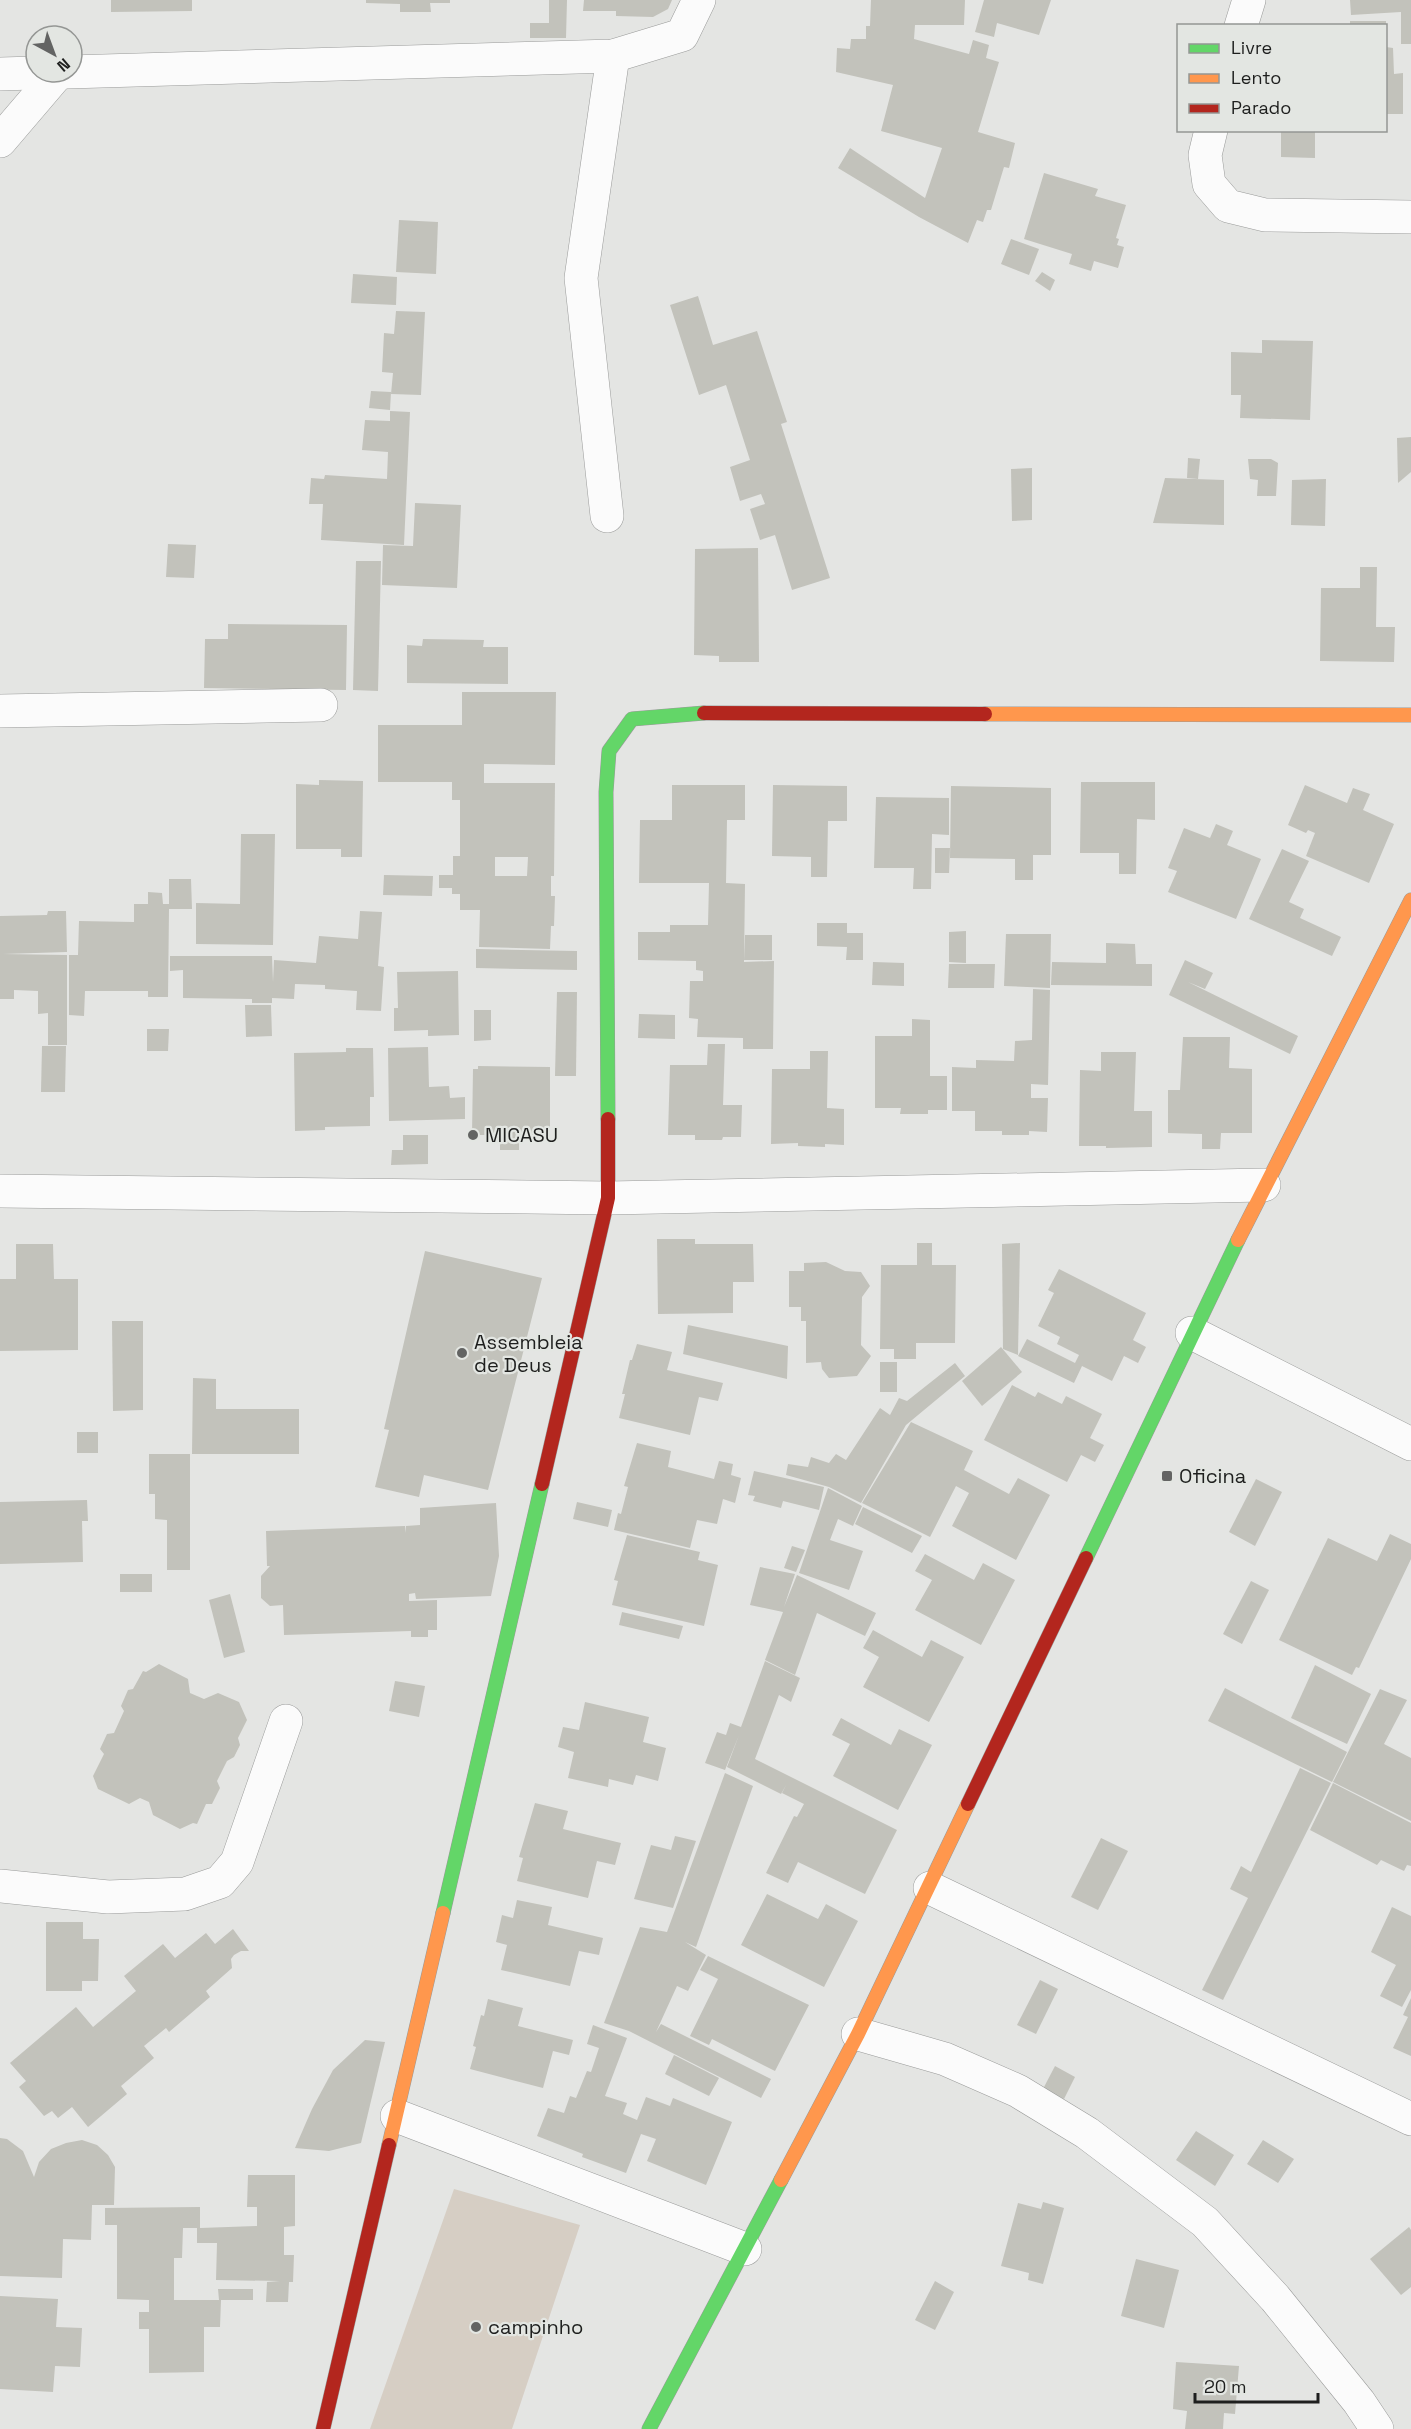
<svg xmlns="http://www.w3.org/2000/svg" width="1411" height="2429" font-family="'Space Grotesk',sans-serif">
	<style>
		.green { fill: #d6cec4 }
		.building { fill: #c2c2bb; fill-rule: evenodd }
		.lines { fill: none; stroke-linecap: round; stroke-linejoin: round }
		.street-casing { stroke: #9a9b9a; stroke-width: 34 }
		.fast-casing { stroke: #9a9b9a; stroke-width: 15 }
		.slow-casing { stroke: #9a9b9a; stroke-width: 15 }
		.jam-casing { stroke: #9a9b9a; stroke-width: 15 }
		.street { stroke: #fbfbfb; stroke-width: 33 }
		.fast { stroke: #63d668; stroke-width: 14 }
		.slow { stroke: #ff974d; stroke-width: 14 }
		.jam { stroke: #b3261e; stroke-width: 14 }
		.poi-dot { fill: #636463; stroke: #e3e6e2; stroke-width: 2 }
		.labels { text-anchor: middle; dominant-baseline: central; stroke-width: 4.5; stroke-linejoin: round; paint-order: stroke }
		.poi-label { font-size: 20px; fill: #1e1f1e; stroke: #e3e6e2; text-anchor: start }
	</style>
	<rect width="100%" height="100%" fill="#e4e5e3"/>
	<polygon class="green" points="454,2189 580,2225 512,2429 370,2429"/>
	<g class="building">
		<polygon points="111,0 192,0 192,11 111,12"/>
		<polygon points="366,0 450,0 450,3 430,3 431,12 400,12 400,4 366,3"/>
		<polygon points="549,0 567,0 566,38 530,38 530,23 549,23"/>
		<polygon points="584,0 672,0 668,9 653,17 616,16 616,11 583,11"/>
		<polygon points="871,0 965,0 964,25 915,25 914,39 969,54 973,40 989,45 986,58 999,62 978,132 1015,143 1009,168 1004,167 991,210 987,210 983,222 977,220 968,243 919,217 838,168 850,148 925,198 942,148 881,131 893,85 836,72 837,48 850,49 851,39 866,39 866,26 870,26"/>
		<polygon points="984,0 1051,0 1039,35 997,23 994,37 975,32"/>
		<polygon points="1350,0 1411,0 1411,44 1401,44 1401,12 1351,15"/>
		<rect x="1350" y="21" width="36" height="5"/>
		<polygon points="1386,47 1393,48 1394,74 1403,73 1403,114 1386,114"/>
		<polygon points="1281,130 1315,130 1315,158 1281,157"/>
		<polygon points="1044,173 1098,189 1095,196 1126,205 1116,238 1119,239 1117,245 1124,247 1118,268 1094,261 1091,271 1069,264 1072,254 1024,239"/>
		<polygon points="399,220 438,222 436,274 396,272"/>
		<polygon points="1011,239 1039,249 1029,275 1001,264"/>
		<polygon points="1042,272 1055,280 1050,291 1035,281"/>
		<polygon points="353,274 397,277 396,305 351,303"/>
		<polygon points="698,296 713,345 757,331 787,422 781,424 830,578 792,590 775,535 760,540 750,509 765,504 761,494 740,501 730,467 750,460 726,385 699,395 670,305"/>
		<polygon points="396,311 425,312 421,395 391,394 393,373 382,372 384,333 394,334"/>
		<polygon points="1262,340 1313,341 1310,420 1240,418 1241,395 1231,395 1231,352 1262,353"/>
		<polygon points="371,391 391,392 390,410 369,408"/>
		<polygon points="390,411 410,412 404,545 321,540 323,504 309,504 311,478 324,479 325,475 387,479 388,452 362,450 365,420 390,421"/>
		<polygon points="1411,437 1411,472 1398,483 1397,438"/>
		<polygon points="1188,458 1200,459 1198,479 1187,478"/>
		<polygon points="1248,459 1271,459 1278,463 1276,496 1257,496 1258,480 1250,479"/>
		<polygon points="1032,468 1032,520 1012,521 1011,469"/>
		<polygon points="1165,478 1224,480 1224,525 1153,523"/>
		<polygon points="1326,479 1325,526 1291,525 1292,480"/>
		<polygon points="415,503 461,505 457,588 382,585 383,545 413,546"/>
		<polygon points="168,544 196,545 194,578 166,577"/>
		<polygon points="758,548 759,662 719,662 719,656 694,655 695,549"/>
		<polygon points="356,561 381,561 378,691 353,690"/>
		<polygon points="1360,567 1377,567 1376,627 1395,627 1394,662 1320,661 1321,588 1360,588"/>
		<polygon points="228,624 347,625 346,690 204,688 205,639 228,639"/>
		<polygon points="423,639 484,640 483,647 508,647 508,684 407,683 407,645 422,646"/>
		<path d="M462,692H556L555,765L484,764V783H555L554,876H551V896H555L554,926H551L550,949L479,947L480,910H460V894H452V888H439V875H453V856H460V800H452V782H378V725H462ZM495,857H528L527,876H495Z"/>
		<polygon points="319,780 363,781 362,857 341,857 341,849 296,849 296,784 319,785"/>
		<polygon points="1081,782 1155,782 1155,820 1137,819 1136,874 1119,874 1119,853 1080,853"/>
		<polygon points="672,785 745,785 745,820 727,820 726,883 745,884 744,962 774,961 773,1049 743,1049 743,1038 697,1037 698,1019 689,1018 690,981 703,981 703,971 696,970 696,961 638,960 638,932 670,932 670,925 708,925 709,883 639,883 640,820 672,820"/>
		<polygon points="773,785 847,786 847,821 828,821 827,877 811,877 811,857 772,856"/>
		<polygon points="1305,785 1347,803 1353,788 1370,794 1363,810 1394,824 1369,883 1306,856 1315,833 1308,830 1306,833 1288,825"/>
		<polygon points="951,786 1051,788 1051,855 1033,855 1033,880 1015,880 1015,859 950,858"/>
		<polygon points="876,797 949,798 949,835 932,834 931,889 913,889 914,868 874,868"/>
		<polygon points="1216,824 1233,831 1227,845 1261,859 1236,919 1168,892 1177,871 1168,868 1184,828 1210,838"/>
		<polygon points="241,834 275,834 273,945 196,944 196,903 240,904"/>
		<polygon points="935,848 950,848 949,873 935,873"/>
		<polygon points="1282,849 1309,861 1289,902 1304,909 1300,918 1341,937 1332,956 1249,919"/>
		<polygon points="384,875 433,876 432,896 383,895"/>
		<polygon points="169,879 191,879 192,909 169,909 168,997 148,997 148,991 85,991 84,1016 69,1015 69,955 78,955 79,921 134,922 134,904 148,904 148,892 162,893 163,904 169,904"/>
		<polygon points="48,911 66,911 67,952 3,954 67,955 67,1045 48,1045 48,1013 38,1014 38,991 14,990 14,999 0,999 0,916 47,915"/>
		<polygon points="360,911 382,912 378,966 384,967 381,1011 356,1010 357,991 325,989 325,985 295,984 294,999 272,998 272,1003 252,1003 252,999 183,998 183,970 170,971 170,956 272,956 273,982 274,960 316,963 319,936 358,939"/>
		<polygon points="817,923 847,923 847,933 863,933 863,960 846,960 847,947 817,946"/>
		<polygon points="966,931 966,963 949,962 949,932"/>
		<polygon points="1006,934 1051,934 1050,988 1004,986"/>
		<polygon points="745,935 772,935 772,960 744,960"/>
		<polygon points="1106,943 1135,944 1136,964 1152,964 1152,986 1051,985 1052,962 1106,963"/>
		<polygon points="476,949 577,951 577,970 476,968"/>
		<polygon points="1185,960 1213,973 1205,989 1188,982 1298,1036 1290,1054 1169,995"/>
		<polygon points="873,962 904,963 904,986 872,985"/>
		<polygon points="949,964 995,964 994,988 948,988"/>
		<polygon points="458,971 459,1035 428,1036 428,1030 394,1031 394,1008 398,1008 397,972"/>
		<polygon points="1033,989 1050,990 1048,1085 1031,1084 1031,1098 1048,1098 1047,1132 1029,1131 1029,1135 1002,1135 1002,1131 975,1131 975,1111 952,1111 952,1067 976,1068 976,1060 1014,1061 1015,1041 1032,1040"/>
		<polygon points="557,992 577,992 576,1076 555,1076"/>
		<polygon points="245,1005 271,1005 272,1036 246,1037"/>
		<polygon points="474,1010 491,1010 491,1040 474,1041"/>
		<polygon points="639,1014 675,1015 675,1039 638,1038"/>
		<polygon points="912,1019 930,1020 930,1076 947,1076 947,1110 928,1110 928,1114 900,1114 901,1108 875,1108 875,1036 912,1036"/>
		<polygon points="147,1029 169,1029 168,1051 147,1051"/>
		<polygon points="1183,1037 1230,1037 1229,1068 1252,1069 1252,1133 1221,1133 1220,1149 1202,1149 1202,1134 1168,1133 1168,1090 1180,1090"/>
		<polygon points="708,1044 725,1044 723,1105 742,1105 741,1137 723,1137 722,1140 695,1140 695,1135 668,1135 670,1065 707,1065"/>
		<polygon points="42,1046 66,1046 65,1092 41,1092"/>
		<polygon points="428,1047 429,1087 449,1086 450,1098 465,1097 465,1119 389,1121 388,1048"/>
		<polygon points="346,1048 373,1048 374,1097 370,1097 370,1126 325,1127 325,1130 295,1131 294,1053 346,1052"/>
		<polygon points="810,1051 828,1051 827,1108 844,1109 844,1145 825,1144 825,1147 798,1146 798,1143 771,1144 772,1069 810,1069"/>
		<polygon points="1101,1052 1136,1052 1134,1111 1152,1111 1152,1147 1106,1148 1106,1146 1079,1146 1080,1070 1101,1071"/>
		<polygon points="478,1066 550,1067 550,1136 519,1136 519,1150 500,1150 500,1135 472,1135 473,1069 478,1069"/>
		<polygon points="403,1135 428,1135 428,1164 391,1165 392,1150 403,1150"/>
		<polygon points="657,1239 695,1239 695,1244 753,1244 754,1282 733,1282 733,1313 658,1314"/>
		<polygon points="917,1243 932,1243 932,1265 956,1265 955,1343 916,1343 916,1359 894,1359 894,1349 880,1349 881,1265 917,1265"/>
		<polygon points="1020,1243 1018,1355 1003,1349 1002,1244"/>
		<polygon points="16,1244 53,1244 54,1279 78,1279 78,1350 0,1351 0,1279 16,1279"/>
		<polygon points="425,1251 542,1278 488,1490 424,1475 419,1497 375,1487 389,1430 384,1429"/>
		<polygon points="826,1262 845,1271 861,1272 870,1286 862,1297 861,1345 871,1356 857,1376 829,1378 822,1369 821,1362 806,1363 806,1321 801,1321 801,1307 789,1307 789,1271 804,1271 804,1263"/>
		<polygon points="1059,1269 1146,1313 1133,1340 1146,1347 1138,1363 1124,1356 1112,1381 1082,1366 1074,1383 1018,1356 1027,1339 1075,1363 1079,1355 1057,1344 1060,1337 1038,1326 1054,1293 1048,1290"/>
		<polygon points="112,1321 143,1321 143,1410 113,1411"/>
		<polygon points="688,1325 788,1346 787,1379 683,1354"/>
		<polygon points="637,1344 672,1352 667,1370 723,1383 718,1401 699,1397 690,1435 619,1418 625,1394 622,1394 630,1360 632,1360"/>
		<polygon points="1001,1347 1022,1372 982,1406 962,1381"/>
		<rect x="880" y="1362" width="17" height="30"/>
		<polygon points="955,1363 965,1376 906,1425 861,1503 829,1487 786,1475 788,1464 808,1467 811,1457 829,1463 836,1454 846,1460 880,1408 890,1415 899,1398 907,1401"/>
		<polygon points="193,1378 216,1379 216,1409 299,1409 299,1454 192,1454"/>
		<polygon points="1012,1385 1035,1397 1038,1392 1062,1404 1066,1396 1102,1414 1090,1438 1104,1445 1095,1462 1081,1455 1067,1482 984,1440"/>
		<polygon points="911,1422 973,1451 964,1470 1009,1494 1018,1478 1050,1495 1016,1560 952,1526 969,1493 956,1486 930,1537 862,1503"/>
		<rect x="77" y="1432" width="21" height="21"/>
		<polygon points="637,1443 671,1451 668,1467 714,1479 719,1461 733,1464 731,1475 741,1478 735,1503 723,1499 717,1524 697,1520 690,1548 614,1530 618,1513 621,1514 628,1487 624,1486"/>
		<polygon points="149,1454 190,1454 190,1570 167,1570 167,1520 155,1519 155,1494 149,1494"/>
		<polygon points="754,1471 824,1487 819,1510 783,1501 781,1508 753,1501 755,1496 748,1495"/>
		<polygon points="1256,1479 1282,1492 1255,1546 1229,1532"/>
		<polygon points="828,1488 862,1506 853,1526 838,1519 830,1540 863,1551 849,1590 799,1573"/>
		<polygon points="87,1500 88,1521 82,1521 83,1562 0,1564 0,1502"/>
		<polygon points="577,1502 612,1510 608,1527 573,1519"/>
		<polygon points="496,1503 499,1556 491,1596 416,1599 415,1593 409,1594 409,1601 437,1600 437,1630 428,1630 428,1637 411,1637 411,1631 284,1635 283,1605 270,1606 261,1598 261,1576 270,1566 267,1566 266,1531 405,1526 406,1533 406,1526 420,1525 420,1508"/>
		<polygon points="863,1507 922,1536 912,1553 855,1524"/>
		<polygon points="1390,1534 1411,1544 1411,1559 1359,1668 1356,1667 1352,1675 1279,1640 1328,1538 1377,1561"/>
		<polygon points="627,1535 700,1552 698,1560 718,1565 704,1626 612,1605 618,1581 614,1580"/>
		<polygon points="792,1546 805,1550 796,1572 784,1568"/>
		<polygon points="925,1554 974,1580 983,1563 1015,1580 981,1645 915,1610 932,1580 915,1571"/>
		<polygon points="760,1567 795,1574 784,1607 797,1575 876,1613 865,1636 817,1613 795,1675 765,1660 783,1612 750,1605"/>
		<rect x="120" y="1574" width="32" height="18"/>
		<polygon points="1251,1581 1269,1590 1242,1644 1223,1634"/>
		<polygon points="230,1594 245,1652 224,1658 209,1600"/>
		<polygon points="622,1612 683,1626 679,1639 619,1625"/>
		<polygon points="873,1630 922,1657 931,1640 964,1657 929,1722 863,1687 879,1657 863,1648"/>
		<polygon points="765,1661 800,1678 791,1702 779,1695 755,1759 897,1830 865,1894 798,1862 788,1883 766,1873 794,1816 797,1817 804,1804 782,1793 786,1785 781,1794 727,1767 739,1735 725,1770 705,1763 717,1732 726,1735 730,1723 741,1727"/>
		<polygon points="159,1664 188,1679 190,1693 204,1699 218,1693 239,1702 247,1720 238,1738 240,1745 234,1757 227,1761 217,1781 220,1788 212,1804 206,1804 197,1824 193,1823 180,1829 153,1815 149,1802 140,1798 129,1804 98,1789 93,1776 104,1754 100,1749 107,1734 114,1733 124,1711 121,1706 128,1690 133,1689 143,1671 146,1672"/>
		<polygon points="1315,1665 1371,1694 1347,1744 1291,1718"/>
		<polygon points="395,1681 425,1686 419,1717 389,1711"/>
		<polygon points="1225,1688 1347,1752 1332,1782 1208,1721"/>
		<polygon points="1380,1689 1407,1700 1384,1744 1411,1758 1411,1821 1333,1782"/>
		<polygon points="585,1702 649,1717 643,1742 666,1748 658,1781 636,1775 633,1785 609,1779 608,1787 568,1778 574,1752 558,1747 563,1727 579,1730"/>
		<polygon points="841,1718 891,1745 899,1729 932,1745 898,1810 833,1776 850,1744 832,1735"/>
		<polygon points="1300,1768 1331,1783 1223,2000 1202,1990 1248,1898 1230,1889 1241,1866 1251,1872"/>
		<polygon points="725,1773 753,1786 696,1947 685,1942 706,1955 688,1991 677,1986 656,2032 661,2024 771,2079 761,2098 629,2031 604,2023 640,1927 667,1932"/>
		<polygon points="1333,1783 1411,1823 1411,1866 1407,1865 1404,1871 1381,1860 1377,1865 1310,1830"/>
		<polygon points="535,1803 568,1811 563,1829 621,1843 615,1865 597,1861 588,1898 517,1881 523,1858 519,1857"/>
		<polygon points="675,1836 696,1841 673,1908 634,1899 651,1845 671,1850"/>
		<polygon points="1101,1838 1128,1851 1098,1910 1071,1897"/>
		<polygon points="767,1894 818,1919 826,1904 858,1921 824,1987 741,1945"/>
		<polygon points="517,1900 552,1907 548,1925 603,1938 599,1955 579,1951 570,1986 501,1970 507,1945 496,1942 502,1915 513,1918"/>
		<polygon points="1392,1907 1411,1916 1411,1990 1402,2007 1380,1996 1396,1965 1371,1952"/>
		<polygon points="46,1922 83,1922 83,1939 99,1939 98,1981 82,1981 82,1991 46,1991"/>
		<polygon points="233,1929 249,1951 241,1951 234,1955 231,1959 232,1968 206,1991 210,1997 169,2032 166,2028 144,2046 154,2058 121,2086 127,2094 88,2127 72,2107 58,2118 52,2111 44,2116 19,2087 26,2081 10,2063 76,2007 93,2027 136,1991 124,1976 163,1944 175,1958 206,1933 215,1944"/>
		<polygon points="708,1956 809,2005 775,2071 712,2039 709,2045 690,2036 718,1979 700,1970"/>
		<polygon points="1040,1980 1058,1989 1036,2034 1017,2025"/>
		<polygon points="1411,1998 1411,2056 1393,2048 1408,2017 1403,2015"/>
		<polygon points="488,1999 523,2008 518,2026 573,2040 569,2055 553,2051 543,2088 470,2069 476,2047 473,2046 481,2015 484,2016"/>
		<polygon points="593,2025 627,2038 605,2096 627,2103 623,2114 637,2120 646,2097 670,2106 673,2098 732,2122 706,2185 647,2161 656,2139 641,2134 626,2173 582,2157 583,2154 537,2136 548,2108 564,2113 570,2096 576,2098 587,2071 591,2072 599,2048 587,2044"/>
		<polygon points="365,2040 385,2042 361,2143 329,2151 295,2148 312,2109 333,2070"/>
		<polygon points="674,2055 719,2078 709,2096 665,2074"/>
		<polygon points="1055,2066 1075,2077 1064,2099 1043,2089"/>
		<polygon points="1196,2131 1234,2155 1215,2186 1176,2160"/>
		<polygon points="0,2138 7,2139 23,2151 34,2177 39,2162 51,2149 66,2143 82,2140 97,2145 108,2155 115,2167 114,2205 92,2205 91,2240 63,2239 62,2278 0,2276"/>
		<polygon points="1263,2140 1294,2159 1278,2183 1247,2164"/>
		<polygon points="248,2175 295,2175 295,2207 288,2207 295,2207 295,2226 284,2227 284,2255 294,2255 293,2282 289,2282 288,2302 266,2302 267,2282 280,2281 216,2280 217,2243 197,2243 197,2228 183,2228 182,2258 174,2258 174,2300 219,2300 218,2289 253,2289 253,2300 221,2300 220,2327 204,2327 204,2372 149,2373 149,2329 139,2329 139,2312 149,2312 149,2300 117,2299 117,2225 105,2225 105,2208 200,2207 200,2228 257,2226 257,2207 247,2207"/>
		<polygon points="1043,2202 1064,2208 1043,2284 1028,2280 1029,2273 1001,2266 1018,2203 1041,2209"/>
		<polygon points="1409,2227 1411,2230 1411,2287 1401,2295 1370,2259"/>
		<polygon points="1136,2259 1179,2270 1164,2328 1121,2316"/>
		<polygon points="935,2281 954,2292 935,2330 915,2320"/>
		<polygon points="0,2296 58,2299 56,2327 82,2328 80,2367 55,2366 53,2392 0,2389"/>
		<polygon points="1176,2362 1239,2366 1235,2414 1224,2413 1223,2429 1185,2429 1187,2411 1173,2409"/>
	</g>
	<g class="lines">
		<defs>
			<g id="street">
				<polyline points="1241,26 1249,0"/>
				<polyline points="0,74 613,56 682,35 699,0"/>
				<polyline points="1211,130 1205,155 1209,184 1228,206 1265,215 1411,217"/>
				<polyline points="0,141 58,73"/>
				<polyline points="607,516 581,278 613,56"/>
				<polyline points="0,711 321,705"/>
				<polyline points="0,1191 608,1198 1264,1185"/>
				<polyline points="1192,1333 1411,1444"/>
				<polyline points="0,1886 108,1897 185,1894 220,1882 237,1862 286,1721"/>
				<polyline points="930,1888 1411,2119"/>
				<polyline points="858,2034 945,2059 1018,2091 1087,2133 1205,2222 1275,2298 1359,2402 1377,2429"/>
				<polyline points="397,2116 745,2249"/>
			</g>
			<g id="fast">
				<polyline points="608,1119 606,792 609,751 632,719 704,713"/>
				<polyline points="1086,1558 1238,1240"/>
				<polyline points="443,1913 542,1484"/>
				<polyline points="649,2429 781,2180"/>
			</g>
			<g id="slow">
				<polyline points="985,714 1411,715"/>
				<polyline points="1238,1240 1411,900"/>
				<polyline points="389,2145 443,1913"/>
				<polyline points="781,2180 858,2034 968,1804"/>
			</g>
			<g id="jam">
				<polyline points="704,713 985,714"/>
				<polyline points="542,1484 608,1198 608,1119"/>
				<polyline points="968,1804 1086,1558"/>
				<polyline points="323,2429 389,2145"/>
			</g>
		</defs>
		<use href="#street" class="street-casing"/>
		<use href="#fast" class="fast-casing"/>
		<use href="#slow" class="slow-casing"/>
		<use href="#jam" class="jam-casing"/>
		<use href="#street" class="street"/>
		<use href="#fast" class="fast"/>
		<use href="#slow" class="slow"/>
		<use href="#jam" class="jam"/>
	</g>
	<g class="poi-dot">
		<circle cx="473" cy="1135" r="6"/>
		<circle cx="462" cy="1353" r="6"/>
		<rect x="1161" y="1470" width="12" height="12" rx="3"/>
		<circle cx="476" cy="2327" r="6"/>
	</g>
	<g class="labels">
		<g class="poi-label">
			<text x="485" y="1135">MICASU</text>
			<text x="474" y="1342">Assembleia<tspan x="474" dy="23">de Deus</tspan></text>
			<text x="1179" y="1476">Oficina</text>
			<text x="488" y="2327">campinho</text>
		</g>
	</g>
	<rect x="1177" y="24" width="210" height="108" fill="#e3e6e2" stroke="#949694" stroke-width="1.5"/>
	<rect x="1189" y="44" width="30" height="9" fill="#63d668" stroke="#949694" stroke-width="1.5"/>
	<text x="1231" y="54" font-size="18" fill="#1e1f1e">Livre</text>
	<rect x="1189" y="74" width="30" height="9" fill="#ff974d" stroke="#949694" stroke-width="1.5"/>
	<text x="1231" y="84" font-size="18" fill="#1e1f1e">Lento</text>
	<rect x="1189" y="104" width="30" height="9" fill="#b3261e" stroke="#949694" stroke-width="1.5"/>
	<text x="1231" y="114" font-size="18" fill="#1e1f1e">Parado</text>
	<g transform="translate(54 54) rotate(139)"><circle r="28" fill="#e3e6e2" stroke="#949694" stroke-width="1.5"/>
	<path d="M0-4.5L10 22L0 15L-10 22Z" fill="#636463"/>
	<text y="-9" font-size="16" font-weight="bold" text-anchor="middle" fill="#1e1f1e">N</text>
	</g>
	<path d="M1195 2393v9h123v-9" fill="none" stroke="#1e1f1e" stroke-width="3"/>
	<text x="1204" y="2393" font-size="18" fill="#1e1f1e" stroke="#e3e6e2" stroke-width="4.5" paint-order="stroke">20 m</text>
</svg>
